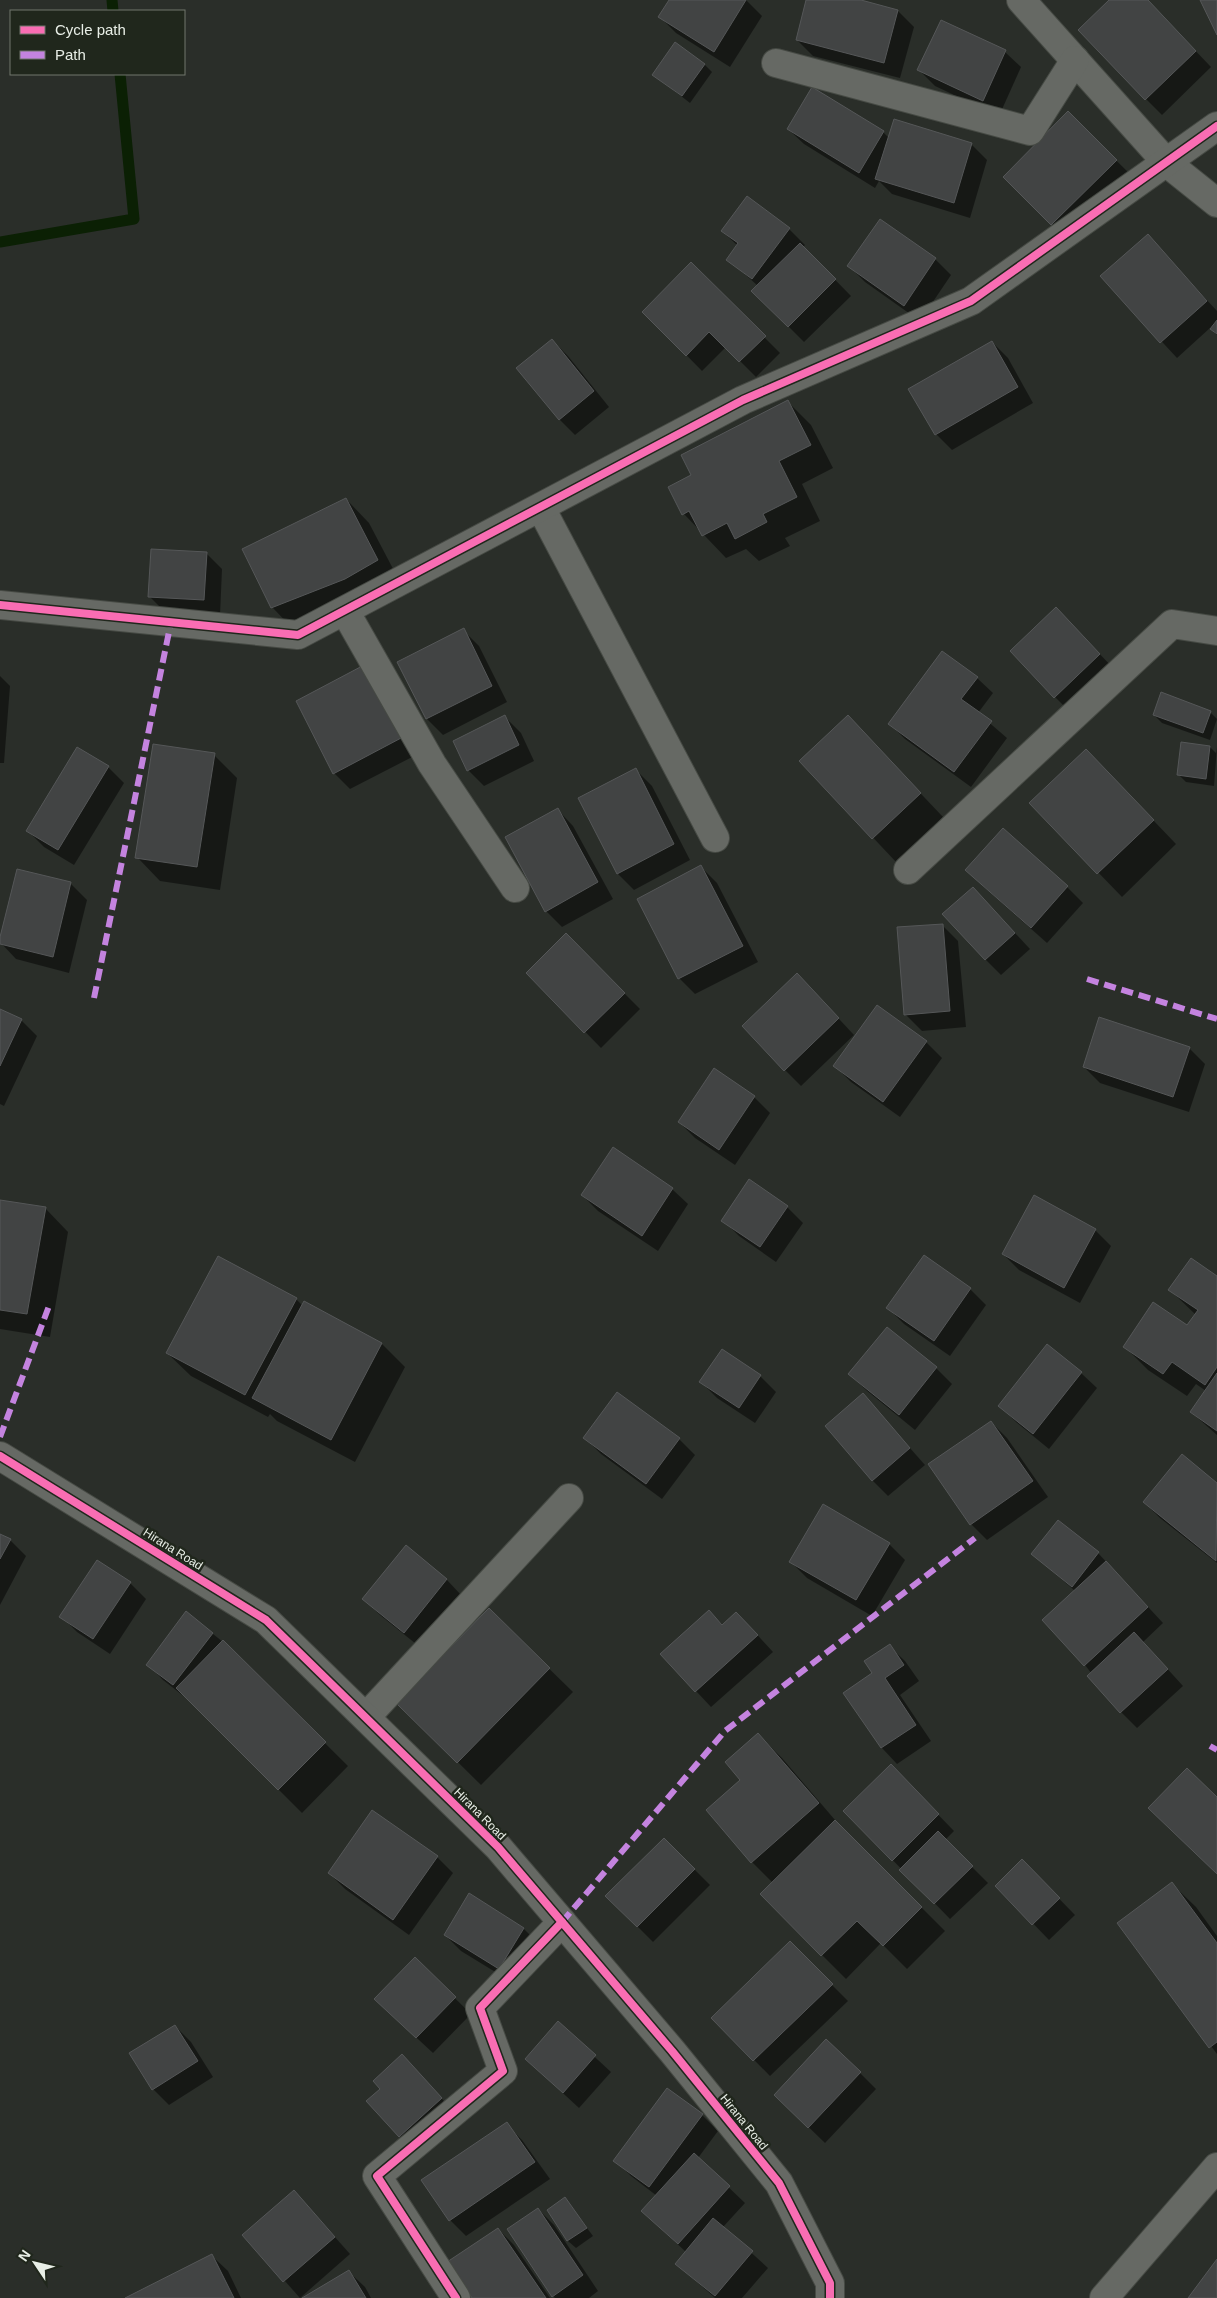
<svg xmlns="http://www.w3.org/2000/svg" width="1217" height="2298" font-family="Helvetica,sans-serif">
	<style>
		.shadow { fill: #0007 }
		.lines { fill: none; stroke-linecap: round; stroke-linejoin: round }
		.stream { stroke: #0b2004; stroke-width: 11 }
		.building { fill: #424444; stroke: #555758 }
		.minor-casing { stroke: #464a44; stroke-width: 30 }
		.tertiary-casing { stroke: #464a44; stroke-width: 30 }
		.minor { stroke: #666964; stroke-width: 28 }
		.tertiary { stroke: #666964; stroke-width: 28 }
		.quiet { stroke: #c483df; stroke-width: 6; stroke-dasharray: 12 6; stroke-linecap: butt }
		.cycleway-casing { stroke: #20271c; stroke-width: 11 }
		.cycleway { stroke: #f96db3; stroke-width: 8 }
		.labels { text-anchor: middle; dominant-baseline: central; stroke-width: 5; stroke-linejoin: round; paint-order: stroke }
		.street-label { font-size: 12px; fill: #e8eee6; stroke: #20271c }
	</style>
	<rect width="100%" height="100%" fill="#2a2e29"/>
	<g class="shadow">
		<polygon points="671,0 746,0 762,16 730,67 676,33 660,17"/>
		<polygon points="808,0 856,0 898,11 914,27 900,78 813,56 797,40"/>
		<polygon points="1111,0 1147,0 1211,67 1162,115 1146,99"/>
		<polygon points="942,21 1005,52 1021,67 999,116 935,86 919,70"/>
		<polygon points="704,64 712,72 690,103 654,75"/>
		<polygon points="1068,113 1132,176 1068,240 1005,177"/>
		<polygon points="788,129 883,132 889,138 971,144 987,160 970,218 892,194 879,181 875,188 804,144"/>
		<polygon points="789,229 805,245 803,247 851,296 804,342 753,291 758,286 728,259 738,246 722,231"/>
		<polygon points="1148,236 1217,311 1217,335 1210,328 1177,358 1102,277"/>
		<polygon points="935,259 951,275 920,321 865,282 849,266"/>
		<polygon points="691,264 780,353 756,377 726,347 702,371 644,312"/>
		<polygon points="552,340 568,356 609,407 575,435 560,420"/>
		<polygon points="992,342 1008,358 1033,403 952,450 936,434"/>
		<polygon points="788,402 811,425 833,468 802,484 820,521 785,538 790,546 759,561 746,549 726,558 684,514 670,487 692,475"/>
		<polygon points="346,499 369,523 401,584 295,631 272,607"/>
		<polygon points="206,553 222,569 220,616 165,612 149,596"/>
		<polygon points="1072,625 1115,670 1071,713 1055,697"/>
		<polygon points="463,630 479,646 507,702 443,735 427,719 399,663"/>
		<polygon points="365,666 418,754 350,789 334,773"/>
		<polygon points="0,676 10,686 4,763 0,763"/>
		<polygon points="977,678 993,693 978,713 1007,738 971,787 905,739 890,724"/>
		<polygon points="1210,712 1217,719 1210,740 1162,723 1154,715"/>
		<polygon points="505,717 521,733 534,761 484,786 468,770 454,742"/>
		<polygon points="848,717 943,817 896,862 801,761"/>
		<polygon points="1210,747 1216,753 1217,747 1214,786 1186,782 1179,775"/>
		<polygon points="1086,750 1176,844 1122,897 1031,803"/>
		<polygon points="214,755 237,778 220,890 160,881 137,857"/>
		<polygon points="108,767 124,783 74,865 44,847 28,831"/>
		<polygon points="636,770 652,786 690,860 634,890 618,874 580,799"/>
		<polygon points="558,810 573,826 613,899 562,927 546,911"/>
		<polygon points="701,867 717,883 758,962 695,994 679,978"/>
		<polygon points="71,884 87,900 69,973 16,959 0,942"/>
		<polygon points="983,886 1067,887 1083,903 1047,943"/>
		<polygon points="988,904 1030,949 1001,975 985,959"/>
		<polygon points="942,925 958,941 966,1027 922,1031 906,1015 899,928"/>
		<polygon points="566,935 640,1009 601,1048 528,973"/>
		<polygon points="813,991 854,1035 801,1086 785,1070"/>
		<polygon points="0,1011 21,1020 37,1036 4,1106 0,1104"/>
		<polygon points="926,1042 942,1058 900,1117 851,1082 835,1066"/>
		<polygon points="1189,1048 1205,1064 1189,1112 1100,1083 1084,1067"/>
		<polygon points="714,1070 754,1097 770,1113 735,1165 695,1138 679,1122"/>
		<polygon points="672,1189 688,1204 658,1251 598,1211 582,1195"/>
		<polygon points="0,1201 45,1208 68,1232 50,1337 0,1329"/>
		<polygon points="787,1207 803,1223 776,1262 739,1236 723,1220"/>
		<polygon points="1095,1230 1111,1246 1080,1303 1019,1270 1003,1254"/>
		<polygon points="1217,1277 1217,1435 1191,1412 1206,1391 1196,1384 1187,1396 1148,1370 1125,1347 1188,1327 1196,1315 1170,1290"/>
		<polygon points="970,1289 986,1305 950,1356 904,1324 888,1308"/>
		<polygon points="296,1299 303,1306 304,1303 382,1344 405,1367 355,1462 277,1421 270,1414 268,1417 191,1376 167,1353"/>
		<polygon points="722,1351 760,1376 776,1392 755,1423 717,1398 701,1382"/>
		<polygon points="936,1368 952,1384 915,1430 866,1390 850,1374"/>
		<polygon points="1081,1373 1097,1388 1049,1449 1016,1422 1000,1406"/>
		<polygon points="863,1395 925,1465 888,1496 872,1480"/>
		<polygon points="991,1422 1007,1438 1048,1497 987,1540 971,1524"/>
		<polygon points="585,1438 679,1439 695,1455 662,1499 601,1454"/>
		<polygon points="1182,1456 1217,1484 1217,1563 1160,1518 1144,1502"/>
		<polygon points="1058,1521 1098,1553 1163,1623 1143,1642 1183,1686 1137,1728 1121,1712 1085,1665 1075,1591 1033,1554"/>
		<polygon points="0,1535 10,1540 26,1556 0,1605"/>
		<polygon points="889,1544 905,1560 872,1616 807,1578 791,1562"/>
		<polygon points="406,1547 447,1580 462,1596 421,1648 380,1615 364,1599"/>
		<polygon points="130,1583 146,1599 110,1654 77,1632 61,1616"/>
		<polygon points="489,1610 573,1692 481,1785 398,1703"/>
		<polygon points="709,1612 723,1625 752,1629 773,1652 711,1707 696,1691"/>
		<polygon points="187,1613 223,1642 348,1766 302,1813 190,1701 163,1680 148,1664"/>
		<polygon points="889,1646 905,1661 919,1681 900,1695 931,1741 897,1764 882,1748 874,1673"/>
		<polygon points="758,1735 782,1758 841,1827 945,1931 907,1969 881,1943 846,1979 761,1894 773,1883 752,1862"/>
		<polygon points="891,1766 954,1831 945,1840 988,1883 950,1919 845,1811"/>
		<polygon points="664,1839 710,1885 653,1942 607,1896"/>
		<polygon points="437,1857 453,1873 409,1935 345,1889 329,1873"/>
		<polygon points="1038,1877 1075,1915 1049,1940 997,1886"/>
		<polygon points="1172,1884 1196,1907 1217,1936 1217,2054 1119,1923"/>
		<polygon points="470,1895 524,1929 540,1945 515,1984 461,1951 445,1935"/>
		<polygon points="790,1943 848,2001 770,2076 713,2018"/>
		<polygon points="415,1959 471,2014 433,2053 392,2015"/>
		<polygon points="558,2023 611,2072 579,2108 526,2059"/>
		<polygon points="175,2026 191,2042 213,2077 169,2105 153,2089"/>
		<polygon points="402,2056 457,2115 416,2152 400,2136 381,2089"/>
		<polygon points="860,2073 876,2089 825,2143 791,2110"/>
		<polygon points="702,2115 718,2131 698,2158 745,2203 723,2227 768,2268 742,2298 715,2298 677,2264 686,2252 659,2227 657,2196 631,2176 615,2160"/>
		<polygon points="506,2124 522,2140 550,2179 466,2236 450,2220 423,2181"/>
		<polygon points="294,2191 350,2254 300,2298 244,2235"/>
		<polygon points="565,2199 593,2236 576,2248 568,2241 548,2211"/>
		<polygon points="538,2209 554,2225 598,2291 589,2298 555,2298 553,2296"/>
		<polygon points="498,2229 514,2245 550,2298 473,2298"/>
		<polygon points="212,2256 228,2271 241,2298 128,2298"/>
		<polygon points="349,2272 365,2287 371,2298 304,2298"/>
	</g>
	<g class="lines">
		<g class="stream">
			<polyline points="112,0 113,11"/>
			<polyline points="0,242 134,219 120,74"/>
		</g>
	</g>
	<g class="building">
		<polygon points="669,0 746,0 714,52 658,17"/>
		<polygon points="806,0 861,0 898,10 884,63 796,40"/>
		<polygon points="1109,0 1148,0 1196,51 1145,100 1078,30"/>
		<polygon points="1200,0 1217,0 1217,35"/>
		<polygon points="941,20 1006,50 983,101 917,70"/>
		<polygon points="675,42 705,64 682,96 652,75"/>
		<polygon points="812,87 884,131 859,173 787,129"/>
		<polygon points="1068,111 1117,160 1051,225 1003,177"/>
		<polygon points="894,119 972,143 954,203 875,179"/>
		<polygon points="747,196 790,228 752,279 726,260 738,243 721,231"/>
		<polygon points="880,219 936,258 904,306 847,266"/>
		<polygon points="1148,234 1207,301 1160,343 1100,276"/>
		<polygon points="800,243 836,279 788,327 751,291"/>
		<polygon points="691,262 766,336 739,362 709,332 686,356 642,312"/>
		<polygon points="1217,320 1217,334 1210,329"/>
		<polygon points="552,339 594,391 559,420 516,368"/>
		<polygon points="992,341 1018,387 935,435 908,389"/>
		<polygon points="788,400 811,445 779,461 797,497 763,514 767,522 735,539 727,523 702,536 689,511 682,515 668,487 691,475 681,455"/>
		<polygon points="346,498 378,560 345,579 271,608 242,549"/>
		<polygon points="151,549 207,552 204,600 148,597"/>
		<polygon points="1056,607 1100,654 1054,698 1010,651"/>
		<polygon points="464,628 492,686 426,719 397,662"/>
		<polygon points="942,651 978,677 961,699 992,721 954,772 888,724"/>
		<polygon points="366,664 403,737 333,774 296,701"/>
		<polygon points="1161,692 1211,711 1203,733 1153,715"/>
		<polygon points="505,715 519,745 467,771 453,741"/>
		<polygon points="848,715 921,793 872,839 799,761"/>
		<polygon points="1181,742 1210,746 1206,779 1177,775"/>
		<polygon points="153,744 215,753 197,867 135,858"/>
		<polygon points="77,747 109,766 58,850 26,831"/>
		<polygon points="1086,749 1154,820 1097,874 1029,803"/>
		<polygon points="636,768 674,844 617,874 578,798"/>
		<polygon points="558,808 598,882 545,912 505,837"/>
		<polygon points="1003,828 1068,886 1031,928 965,870"/>
		<polygon points="701,865 743,946 678,979 637,899"/>
		<polygon points="17,869 71,882 53,957 0,944 0,937"/>
		<polygon points="973,887 1015,933 985,960 942,914"/>
		<polygon points="943,924 950,1011 904,1015 897,927"/>
		<polygon points="566,933 625,993 584,1033 526,973"/>
		<polygon points="797,973 839,1018 784,1071 742,1026"/>
		<polygon points="877,1005 927,1041 883,1102 833,1066"/>
		<polygon points="0,1009 22,1019 0,1066"/>
		<polygon points="1099,1017 1190,1047 1173,1097 1083,1067"/>
		<polygon points="714,1068 755,1096 719,1150 678,1122"/>
		<polygon points="613,1147 673,1188 642,1236 581,1195"/>
		<polygon points="749,1179 788,1206 760,1247 721,1221"/>
		<polygon points="1034,1195 1096,1229 1064,1288 1002,1254"/>
		<polygon points="0,1200 46,1207 27,1314 0,1310"/>
		<polygon points="924,1255 971,1288 934,1341 886,1308"/>
		<polygon points="218,1256 297,1298 245,1395 166,1353"/>
		<polygon points="1191,1258 1217,1276 1217,1367 1205,1385 1172,1362 1163,1374 1123,1347 1153,1302 1187,1325 1198,1310 1168,1290"/>
		<polygon points="304,1301 382,1343 331,1440 252,1398"/>
		<polygon points="887,1327 937,1367 899,1415 848,1374"/>
		<polygon points="1047,1344 1082,1372 1033,1434 998,1406"/>
		<polygon points="722,1349 761,1375 739,1408 699,1382"/>
		<polygon points="1217,1373 1217,1431 1190,1412"/>
		<polygon points="617,1392 680,1438 646,1484 583,1438"/>
		<polygon points="863,1393 910,1448 872,1481 825,1426"/>
		<polygon points="991,1421 1033,1481 970,1525 928,1464"/>
		<polygon points="1182,1454 1217,1483 1216,1561 1143,1502"/>
		<polygon points="823,1504 890,1543 856,1600 789,1562"/>
		<polygon points="1058,1520 1099,1552 1072,1587 1031,1554"/>
		<polygon points="0,1534 11,1539 0,1559"/>
		<polygon points="406,1545 447,1579 404,1633 362,1599"/>
		<polygon points="97,1560 131,1582 93,1639 59,1617"/>
		<polygon points="1106,1561 1148,1607 1084,1666 1042,1620"/>
		<polygon points="489,1608 550,1668 457,1763 396,1703"/>
		<polygon points="709,1610 722,1625 736,1612 758,1635 695,1692 660,1654"/>
		<polygon points="186,1611 213,1633 173,1685 146,1665"/>
		<polygon points="1134,1632 1168,1669 1120,1713 1087,1676"/>
		<polygon points="223,1640 326,1742 278,1790 176,1688"/>
		<polygon points="890,1644 904,1665 885,1678 916,1725 881,1748 843,1693 872,1673 864,1661"/>
		<polygon points="758,1733 819,1803 751,1863 706,1810 740,1780 725,1762"/>
		<polygon points="891,1764 939,1814 892,1861 843,1811"/>
		<polygon points="1187,1768 1217,1797 1217,1874 1148,1808"/>
		<polygon points="372,1810 438,1856 393,1920 328,1873"/>
		<polygon points="835,1820 922,1907 883,1946 857,1921 821,1956 760,1894"/>
		<polygon points="938,1831 973,1866 934,1904 899,1870"/>
		<polygon points="664,1838 695,1869 637,1927 605,1896"/>
		<polygon points="1022,1859 1060,1898 1032,1925 995,1886"/>
		<polygon points="1172,1882 1217,1943 1217,2042 1209,2048 1117,1923"/>
		<polygon points="469,1893 524,1928 499,1969 444,1935"/>
		<polygon points="790,1941 833,1984 753,2061 711,2018"/>
		<polygon points="415,1957 456,1997 416,2038 374,1999"/>
		<polygon points="558,2021 596,2055 563,2093 525,2059"/>
		<polygon points="175,2025 198,2061 152,2090 129,2053"/>
		<polygon points="826,2039 861,2072 808,2128 774,2095"/>
		<polygon points="402,2054 442,2098 399,2137 366,2101 380,2089 373,2081"/>
		<polygon points="667,2088 703,2114 649,2187 613,2161"/>
		<polygon points="507,2122 535,2162 449,2221 421,2180"/>
		<polygon points="694,2153 730,2186 678,2244 641,2211"/>
		<polygon points="294,2190 335,2237 283,2282 242,2235"/>
		<polygon points="565,2197 587,2228 567,2241 547,2210"/>
		<polygon points="538,2208 583,2275 552,2297 507,2229"/>
		<polygon points="713,2218 753,2251 715,2296 675,2264"/>
		<polygon points="498,2228 546,2298 472,2298 447,2262"/>
		<polygon points="212,2254 234,2298 125,2298"/>
		<polygon points="1217,2259 1217,2298 1188,2298"/>
		<polygon points="349,2270 366,2298 302,2298"/>
	</g>
	<g class="lines">
		<defs>
			<g id="minor">
				<polyline points="1021,0 1167,163 1217,203"/>
				<polyline points="776,63 1030,131 1075,60"/>
				<polyline points="541,508 715,838"/>
				<polyline points="0,605 298,635 743,400 971,301 1217,126"/>
				<polyline points="345,611 432,764 515,888"/>
				<polyline points="908,870 1172,624 1217,631"/>
				<polyline points="366,1717 569,1498"/>
				<polyline points="456,2298 377,2176 503,2071 480,2008 562,1922"/>
				<polyline points="1104,2298 1217,2167"/>
			</g>
			<polyline id="tertiary" points="0,1456 266,1620 498,1847 672,2051 779,2183 830,2283 830,2298"/>
		</defs>
		<use href="#minor" class="minor-casing"/>
		<use href="#tertiary" class="tertiary-casing"/>
		<use href="#minor" class="minor"/>
		<use href="#tertiary" class="tertiary"/>
		<g class="quiet">
			<polyline points="1087,979 1217,1019"/>
			<polyline points="94,998 171,622"/>
			<polyline points="0,1437 49,1306"/>
			<polyline points="1210,1746 1217,1750"/>
			<polyline points="562,1922 725,1731 975,1538"/>
		</g>
		<defs>
			<g id="cycleway">
				<polyline points="0,605 298,635 743,400 971,301 1217,126"/>
				<polyline points="0,1456 266,1620 498,1847 672,2051 779,2183 830,2283 830,2298"/>
				<polyline points="456,2298 377,2176 503,2071 480,2008 562,1922"/>
			</g>
		</defs>
		<use href="#cycleway" class="cycleway-casing"/>
		<use href="#cycleway" class="cycleway"/>
	</g>
	<g class="labels">
		<g class="street-label">
			<text transform="translate(173 1549) rotate(32)">Hirana Road</text>
			<text transform="translate(480 1814) rotate(45)">Hirana Road</text>
			<text transform="translate(744 2122) rotate(51)">Hirana Road</text>
		</g>
	</g>
	<rect x="10" y="10" width="175" height="65" fill="#20271c" stroke="#70776d"/>
	<rect x="20" y="26" width="25" height="8" fill="#f96db3" stroke="#70776d"/>
	<text x="55" y="35" font-size="15" fill="#e8eee6">Cycle path</text>
	<rect x="20" y="51" width="25" height="8" fill="#c483df" stroke="#70776d"/>
	<text x="55" y="60" font-size="15" fill="#e8eee6">Path</text>
	<g transform="translate(35 2263) rotate(305)" stroke="#20271c" stroke-width="4" paint-order="stroke">
	<path d="M0-4L9 19L0 12L-9 19Z" fill="#e8eee6"/>
	<text y="-8" font-size="14" font-weight="bold" text-anchor="middle" fill="#e8eee6">N</text>
	</g>
</svg>
